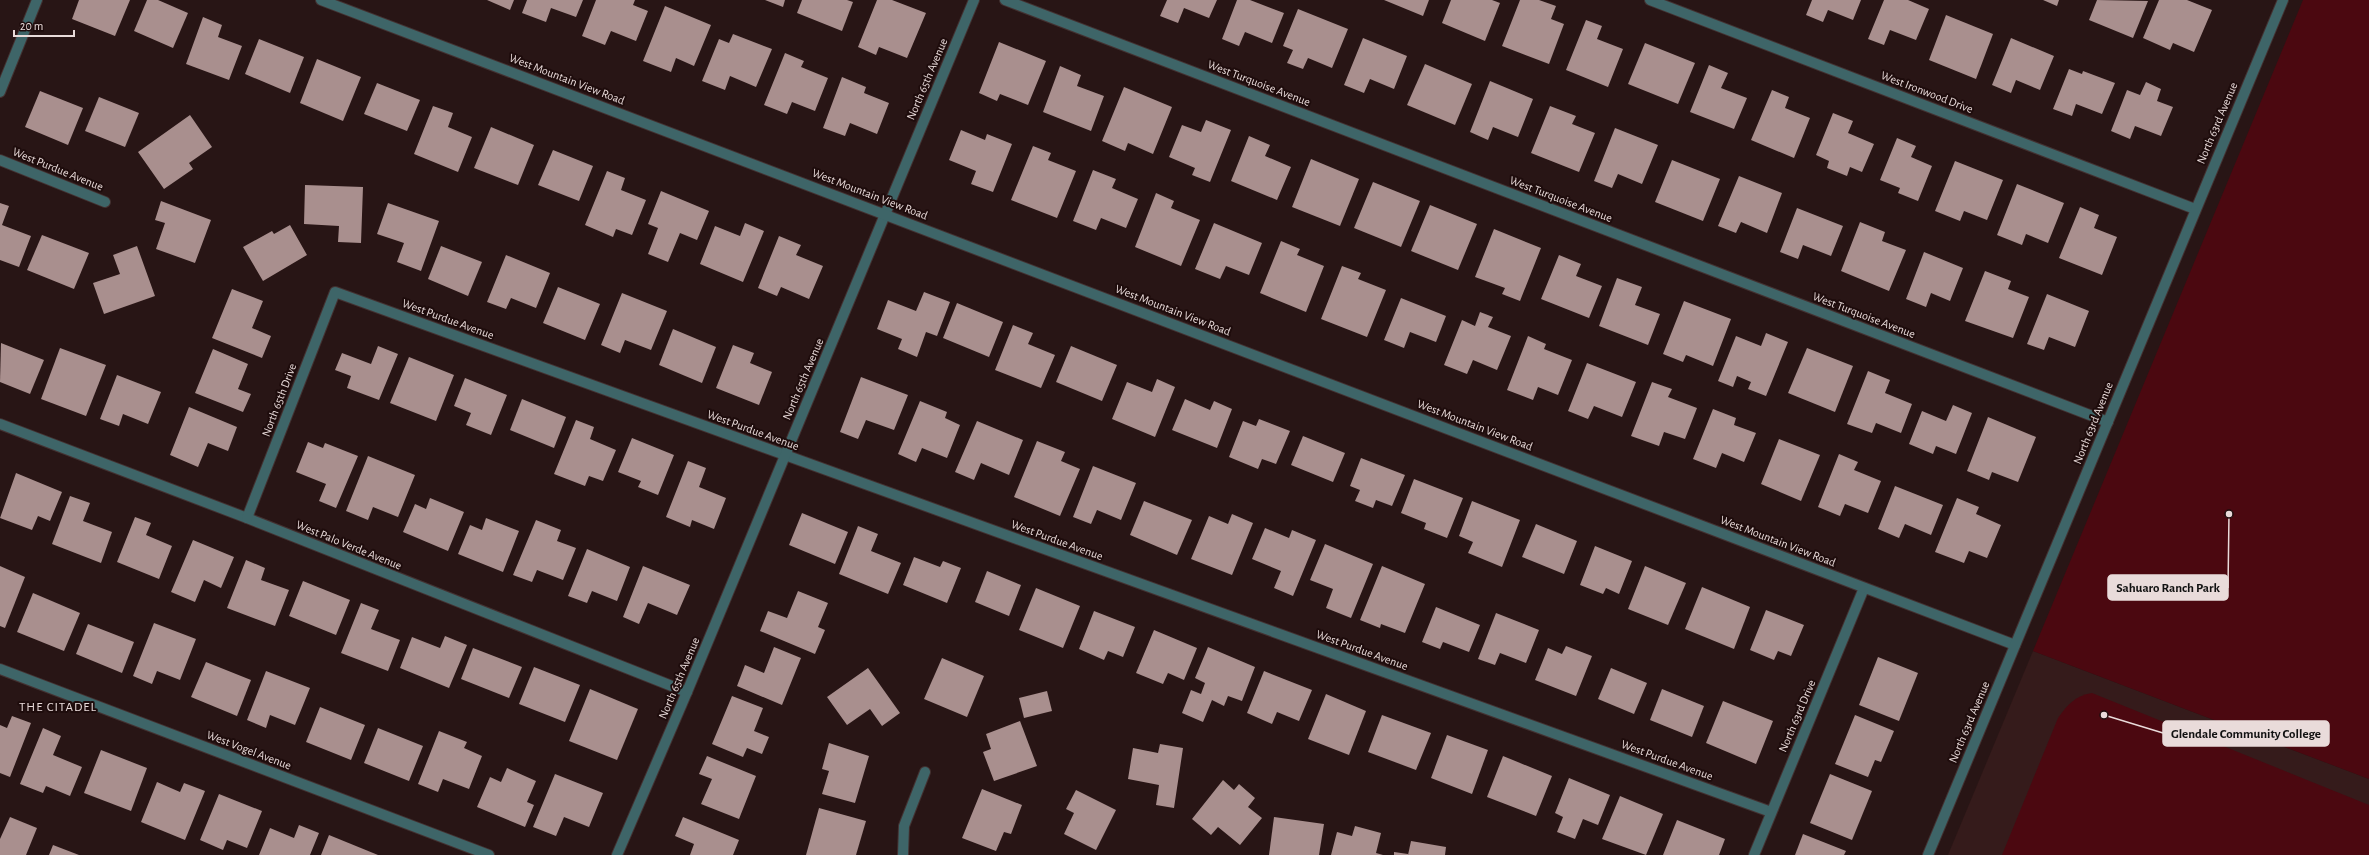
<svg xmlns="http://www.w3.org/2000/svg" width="2369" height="855" font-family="'Alegreya Sans',sans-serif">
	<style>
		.built { fill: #351b1b }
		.green { fill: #4b0810 }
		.building { fill: #a98f8e }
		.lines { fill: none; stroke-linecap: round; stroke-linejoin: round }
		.minor-casing { stroke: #433131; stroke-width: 12 }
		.tertiary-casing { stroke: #433131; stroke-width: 12 }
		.minor { stroke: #3e6568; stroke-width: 10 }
		.tertiary { stroke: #3e6568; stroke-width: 10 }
		.labels { text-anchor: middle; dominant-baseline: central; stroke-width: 4; stroke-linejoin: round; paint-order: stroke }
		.street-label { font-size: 12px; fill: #e9dbda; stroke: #1e0c0c }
		.neighbourhood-label { font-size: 13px; letter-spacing: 1px; fill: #e9dbda; stroke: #1e0c0c }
		.leader { fill: none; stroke: #e9dbda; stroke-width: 1.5 }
		.callout-dot { fill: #e9dbda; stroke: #1e0c0c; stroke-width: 1.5 }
		.callout { fill: #e9dbda; stroke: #e9dbda; stroke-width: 1.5 }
		.callout-label { font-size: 13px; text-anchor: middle; font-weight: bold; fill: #111 }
	</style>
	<rect width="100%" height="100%" fill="#281515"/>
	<polygon class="built" points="2033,651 2369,779 2369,855 1948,855"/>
	<g class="green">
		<polygon points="2303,0 2369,0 2369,779 2033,651"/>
		<path d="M2092,693L2369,805V855H2002L2058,718C2068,704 2075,696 2092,693Z"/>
	</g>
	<g class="building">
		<polygon points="79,0 130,0 115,36 72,19"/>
		<polygon points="147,0 158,0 188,13 173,48 134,31"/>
		<polygon points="487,0 514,0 510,10"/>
		<polygon points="527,0 583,0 576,17 551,8 546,22 522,13"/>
		<polygon points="596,0 635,0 633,5 648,11 636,41 611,31 605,45 582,36"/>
		<polygon points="765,0 785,0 783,7"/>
		<polygon points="802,0 847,0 853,2 842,31 797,13"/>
		<polygon points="877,0 892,0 926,13 907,58 879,47 876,55 858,47"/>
		<polygon points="1167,0 1217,0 1209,18 1184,8 1178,23 1160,16"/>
		<polygon points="1237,0 1250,0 1284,13 1272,43 1245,32 1239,46 1222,39"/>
		<polygon points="1384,0 1429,0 1423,16"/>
		<polygon points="1451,0 1492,0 1500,3 1485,41 1442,23"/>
		<polygon points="1520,0 1539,0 1556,6 1551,19 1564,24 1549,64 1502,46"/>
		<polygon points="1812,0 1861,0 1853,20 1828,10 1823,22 1806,15"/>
		<polygon points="1884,0 1908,0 1929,9 1916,40 1890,30 1884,45 1868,39"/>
		<polygon points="2043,0 2059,0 2057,6"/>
		<polygon points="2097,0 2148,1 2133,38 2089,20"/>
		<polygon points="2159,0 2187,0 2212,10 2194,52 2173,43 2170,50 2143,38"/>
		<polygon points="665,6 711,25 694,66 676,58 671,72 643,61"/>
		<polygon points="1298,9 1348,29 1332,68 1308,58 1303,69 1287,63 1293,50 1283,46"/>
		<polygon points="1946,15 1993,34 1976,79 1929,60"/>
		<polygon points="203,17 222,25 218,37 242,46 229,80 186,64"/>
		<polygon points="1586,20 1602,26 1597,39 1623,49 1608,87 1566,70"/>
		<polygon points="733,34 772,49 756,87 730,76 725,90 702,81 719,39 729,43"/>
		<polygon points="1363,38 1407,56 1394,89 1370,79 1364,93 1344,85"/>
		<polygon points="2011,38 2054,56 2040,90 2016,80 2011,93 1992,85"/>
		<polygon points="259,39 304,57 290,93 245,74"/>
		<polygon points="999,42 1046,61 1028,105 1000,94 997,101 979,93"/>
		<polygon points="1645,43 1695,63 1678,104 1628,84"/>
		<polygon points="785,53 804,61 801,67 828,78 815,111 792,102 787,114 764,105"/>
		<polygon points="317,59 361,77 343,121 300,103"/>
		<polygon points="1425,64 1472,84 1455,125 1407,105"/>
		<polygon points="1709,65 1728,73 1721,88 1747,98 1734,129 1690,112"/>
		<polygon points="1060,66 1081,75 1077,86 1104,96 1091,131 1043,112"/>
		<polygon points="2069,69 2082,74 2083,71 2115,83 2102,114 2076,104 2072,116 2053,109"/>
		<polygon points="842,77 866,87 864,93 889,103 877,134 850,123 845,136 823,128"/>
		<polygon points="1490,81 1533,99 1518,137 1493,127 1488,140 1470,132"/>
		<polygon points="2146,82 2161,89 2157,101 2173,107 2161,136 2135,126 2130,139 2111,131 2127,90 2140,95"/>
		<polygon points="377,83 420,100 407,131 364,114"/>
		<polygon points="1124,87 1172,107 1153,154 1128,143 1125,151 1102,141"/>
		<polygon points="1772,90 1789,97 1785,108 1810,118 1794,158 1751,140"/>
		<polygon points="40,91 83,108 68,145 25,127"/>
		<polygon points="99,97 139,113 125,147 85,131"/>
		<polygon points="433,106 453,113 448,127 472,137 458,172 414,154"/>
		<polygon points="1550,106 1576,116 1572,124 1595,133 1579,172 1531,153"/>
		<polygon points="1833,113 1853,121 1848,133 1874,144 1862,172 1850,167 1847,176 1827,168 1829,161 1816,155"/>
		<polygon points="190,115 212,147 189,163 193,169 164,189 138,152"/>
		<polygon points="1206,120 1231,130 1210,182 1192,175 1195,168 1169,157 1182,125 1201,132"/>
		<polygon points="491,127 534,145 518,185 474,168"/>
		<polygon points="1615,128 1658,145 1642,184 1618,174 1612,188 1594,181"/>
		<polygon points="961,130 985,140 987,134 1012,144 993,192 971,184 976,171 949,160"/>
		<polygon points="1249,136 1270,145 1265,156 1291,167 1277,200 1231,181"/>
		<polygon points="1897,138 1916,146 1911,157 1932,166 1918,201 1898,193 1900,188 1880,180"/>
		<polygon points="1033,146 1051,153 1048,160 1076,171 1057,218 1011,200"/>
		<polygon points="553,150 593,166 579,201 538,185"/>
		<polygon points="1311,159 1359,179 1340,226 1292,207"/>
		<polygon points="1672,160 1720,179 1703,221 1655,202"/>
		<polygon points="1955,161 2003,180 1987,220 1964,211 1960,221 1935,211"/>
		<polygon points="1093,170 1116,179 1112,188 1138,199 1126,228 1101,218 1096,230 1073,221"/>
		<polygon points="607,171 625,178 621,190 646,200 632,235 616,229 613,237 585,225"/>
		<polygon points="1739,176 1782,193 1767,233 1741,222 1736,233 1718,226"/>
		<polygon points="1373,182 1420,201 1401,247 1354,228"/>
		<polygon points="2017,184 2064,203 2048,243 2026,234 2022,245 1997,235"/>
		<polygon points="305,185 363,187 361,243 338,242 339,226 304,224"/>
		<polygon points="661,191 709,211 697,240 680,233 668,262 648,254 658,228 648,224"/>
		<polygon points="1156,193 1174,201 1171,208 1200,220 1181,266 1135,247"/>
		<polygon points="161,201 211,220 195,263 156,249 165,223 155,220"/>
		<polygon points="0,203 9,206 2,225 31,236 19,267 0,260"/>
		<polygon points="388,203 439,221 421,271 397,262 404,243 377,234"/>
		<polygon points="1430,205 1477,224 1458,270 1411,251"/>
		<polygon points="2080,207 2099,215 2094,228 2117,237 2102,275 2059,258"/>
		<polygon points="1797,208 1843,226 1831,256 1803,245 1798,259 1780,252"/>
		<polygon points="1860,222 1885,232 1882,241 1906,250 1889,291 1841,271"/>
		<polygon points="745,223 764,231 743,282 700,264 715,226 740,236"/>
		<polygon points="1214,223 1262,243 1249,275 1226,266 1220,279 1195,269"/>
		<polygon points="290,225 307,255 263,281 243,247 272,231 274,234"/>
		<polygon points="1494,229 1541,248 1520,301 1502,294 1505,288 1475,277"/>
		<polygon points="42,235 89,253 74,289 27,270"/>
		<polygon points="779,236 801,245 796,255 823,266 809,299 781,287 777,296 758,288"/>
		<polygon points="1281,241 1300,249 1297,255 1324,266 1306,312 1260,293"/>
		<polygon points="137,246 155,296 104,314 93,283 120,274 113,255"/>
		<polygon points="441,246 482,262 468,296 428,279"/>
		<polygon points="1924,252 1963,268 1950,301 1931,293 1926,307 1906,299"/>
		<polygon points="506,255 550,273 536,308 511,298 506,309 487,302"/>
		<polygon points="1559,255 1581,264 1576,276 1602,286 1589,318 1541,299"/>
		<polygon points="1342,266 1361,273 1358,279 1386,290 1367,337 1321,319"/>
		<polygon points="1985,271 2011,281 2008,289 2029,297 2013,338 1965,321"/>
		<polygon points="1617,278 1642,287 1635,305 1660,314 1648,345 1599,326"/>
		<polygon points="558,287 600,304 585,340 543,323"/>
		<polygon points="232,289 263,301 252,328 271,336 262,358 212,338"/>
		<polygon points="924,292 950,302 937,336 926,332 917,357 898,349 902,339 877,329 888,300 916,311"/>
		<polygon points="622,293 667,311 651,350 625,340 620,353 601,345"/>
		<polygon points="2047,294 2089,311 2075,347 2049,337 2044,350 2027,344"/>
		<polygon points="1401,298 1446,316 1436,342 1410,332 1404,348 1384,340"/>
		<polygon points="1684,301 1731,319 1713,366 1686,355 1683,362 1663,354"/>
		<polygon points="957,303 1003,322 989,357 943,338"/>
		<polygon points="1480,312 1493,317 1488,327 1511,336 1497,370 1473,360 1467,374 1444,365 1462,320 1475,326"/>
		<polygon points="1013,325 1033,333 1028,344 1055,355 1041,388 995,370"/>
		<polygon points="673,329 716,347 702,383 659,365"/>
		<polygon points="1766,333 1788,342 1766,396 1748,389 1751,382 1737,376 1733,387 1718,381 1736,336 1761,346"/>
		<polygon points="1528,336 1546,344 1544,349 1572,360 1558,395 1538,387 1533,400 1507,390"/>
		<polygon points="1,343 44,360 30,394 0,382"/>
		<polygon points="733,345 754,353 750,363 772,372 759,405 716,388"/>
		<polygon points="378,346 398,354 379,400 347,388 351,376 335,370 342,353 371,364"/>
		<polygon points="1071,346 1117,365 1102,401 1056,382"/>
		<polygon points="60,348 106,365 86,416 41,399"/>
		<polygon points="1807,348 1853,366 1835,412 1788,393"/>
		<polygon points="213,349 248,364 238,389 251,394 243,412 195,393"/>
		<polygon points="409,357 454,375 436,421 390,403"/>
		<polygon points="1587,363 1636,382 1622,417 1594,406 1588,419 1568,411"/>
		<polygon points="1868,371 1890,380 1885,393 1912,404 1901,433 1876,423 1872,433 1847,424"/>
		<polygon points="117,375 161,392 148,424 123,414 119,426 100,419"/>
		<polygon points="861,377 908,395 894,430 866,420 858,439 840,432"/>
		<polygon points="465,378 507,395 491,435 466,425 471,413 454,406"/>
		<polygon points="1157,379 1175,387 1155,437 1112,419 1127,382 1152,392"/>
		<polygon points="1652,382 1672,389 1668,397 1697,408 1685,439 1664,432 1659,446 1631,436"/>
		<polygon points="522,399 566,417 554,448 510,430"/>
		<polygon points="1185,399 1210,410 1214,401 1232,409 1217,448 1172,430"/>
		<polygon points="920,401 947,412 945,418 960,425 947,458 922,448 916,462 898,454"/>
		<polygon points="1953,405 1972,413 1956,454 1936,446 1933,454 1909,444 1922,411 1946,421"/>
		<polygon points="189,407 237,427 228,451 208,443 198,467 170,455"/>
		<polygon points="1713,409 1736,418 1734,425 1756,433 1744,462 1722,453 1716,468 1693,459"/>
		<polygon points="1988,417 2036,437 2018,482 1992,472 1989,480 1967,471"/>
		<polygon points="1259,419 1290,431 1276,464 1262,459 1258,469 1229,457 1243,421 1256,426"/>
		<polygon points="576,420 594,427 590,439 616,450 603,481 589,476 585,486 554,474"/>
		<polygon points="977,421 1023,440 1009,475 981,463 974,480 955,472"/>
		<polygon points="1303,436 1345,453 1333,482 1291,465"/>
		<polygon points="632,438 674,455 658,495 638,487 641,481 618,472"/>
		<polygon points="1779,439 1820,455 1801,501 1761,484"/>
		<polygon points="1037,441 1065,452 1061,461 1080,469 1060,516 1014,497"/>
		<polygon points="308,442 323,448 325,443 358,456 336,508 319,501 326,484 296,472"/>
		<polygon points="1839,454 1858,462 1854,470 1881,481 1868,513 1845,504 1840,516 1818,507"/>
		<polygon points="368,456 415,475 398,517 373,507 368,520 346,511"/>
		<polygon points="1361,458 1405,475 1392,506 1376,500 1373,508 1355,501 1360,490 1350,486"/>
		<polygon points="688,461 706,468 699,487 726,498 714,529 692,520 690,527 666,517"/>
		<polygon points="1093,466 1136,483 1121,520 1097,510 1091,524 1073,517"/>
		<polygon points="16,473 62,492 50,521 38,516 32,530 0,518"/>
		<polygon points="1414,479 1463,498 1447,538 1424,529 1426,523 1401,513"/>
		<polygon points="1895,486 1943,505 1931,535 1905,524 1899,538 1878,529"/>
		<polygon points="70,496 90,503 83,521 112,532 101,563 52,544"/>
		<polygon points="430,498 464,512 448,551 403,532 415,504 426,509"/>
		<polygon points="1957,498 1979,507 1976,514 2001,525 1987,558 1969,551 1964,563 1935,552"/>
		<polygon points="1144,501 1192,520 1177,555 1130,535"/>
		<polygon points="1472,501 1520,520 1502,567 1468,553 1473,542 1459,536"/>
		<polygon points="802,513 848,532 835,564 789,545"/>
		<polygon points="1232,514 1253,523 1232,575 1191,559 1209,516 1228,524"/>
		<polygon points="135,517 151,523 146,535 172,546 159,579 117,562"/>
		<polygon points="486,518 519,531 503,572 458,554 470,525 482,530"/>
		<polygon points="536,520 561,530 557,541 576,548 563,580 537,570 532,582 513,575"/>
		<polygon points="1536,524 1577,541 1564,574 1522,557"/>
		<polygon points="858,526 878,534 871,551 901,563 888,594 839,574"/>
		<polygon points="1265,528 1289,538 1292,530 1316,540 1293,596 1274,588 1281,571 1252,559"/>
		<polygon points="193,540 234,557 221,588 204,580 195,602 171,592"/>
		<polygon points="1325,544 1373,564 1351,618 1326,608 1333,589 1310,580"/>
		<polygon points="1595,546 1632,561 1619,594 1606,588 1603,594 1580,585"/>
		<polygon points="587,549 630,567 617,601 592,591 587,603 568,596"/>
		<polygon points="914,557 940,567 943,561 961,568 947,603 903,585"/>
		<polygon points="246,560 265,568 261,580 289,590 275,626 227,608"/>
		<polygon points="0,566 25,577 5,628 0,626"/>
		<polygon points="643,566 690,585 677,615 648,603 639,624 623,617"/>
		<polygon points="1382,566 1425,584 1405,633 1381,624 1380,628 1360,620"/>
		<polygon points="1645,566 1686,583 1668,625 1628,609"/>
		<polygon points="987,571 1021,585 1009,616 975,602"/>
		<polygon points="303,581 350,600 336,635 289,616"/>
		<polygon points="1702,587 1750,607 1734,649 1685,629"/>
		<polygon points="1036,588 1080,606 1063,648 1019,630"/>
		<polygon points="798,591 828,603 818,627 825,630 815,654 760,631 768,611 787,618"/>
		<polygon points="33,593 80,613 64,651 17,632"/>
		<polygon points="361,603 379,610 371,629 400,640 388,671 341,653"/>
		<polygon points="1436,607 1480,625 1469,652 1443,642 1440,649 1422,642"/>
		<polygon points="1766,610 1804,625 1791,656 1778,651 1774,660 1750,650"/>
		<polygon points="1094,611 1135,627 1123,657 1108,651 1104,660 1079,649"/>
		<polygon points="1496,613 1539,630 1526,663 1500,653 1495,665 1478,659"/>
		<polygon points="154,623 196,639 180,680 157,671 152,684 133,676"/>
		<polygon points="88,624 134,642 122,673 76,654"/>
		<polygon points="1154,630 1197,648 1184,680 1168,673 1163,684 1136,673"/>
		<polygon points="445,636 467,645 449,688 400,668 412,637 440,648"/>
		<polygon points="1566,646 1592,656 1576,696 1535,680 1548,648 1562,654"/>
		<polygon points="774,647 801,658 782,705 737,686 745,665 764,673"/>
		<polygon points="1208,647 1255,667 1242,701 1228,696 1224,706 1212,700 1203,722 1182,713 1191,690 1201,694 1205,683 1195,678"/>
		<polygon points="473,648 522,667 509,698 461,679"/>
		<polygon points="1878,657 1918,673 1899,721 1859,705"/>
		<polygon points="942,658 984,676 967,717 924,699"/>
		<polygon points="206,662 251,680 237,716 191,697"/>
		<polygon points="534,667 580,685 565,722 519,704"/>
		<polygon points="868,668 900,713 882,726 870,709 847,725 827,697"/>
		<polygon points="1611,668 1647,683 1634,714 1598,699"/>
		<polygon points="266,671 310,688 295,725 270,715 266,728 247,720"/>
		<polygon points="1264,671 1312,690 1299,721 1277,712 1272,724 1247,713"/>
		<polygon points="590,689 638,709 617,760 569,741"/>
		<polygon points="1662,689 1704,706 1692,737 1650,720"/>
		<polygon points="1047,691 1052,711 1024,718 1019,698"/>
		<polygon points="1326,694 1366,711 1349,755 1308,739"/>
		<polygon points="732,696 763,708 754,731 769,737 762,754 747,748 743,757 712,744"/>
		<polygon points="1723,701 1773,721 1756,764 1706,743"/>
		<polygon points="320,707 365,725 351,760 306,742"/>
		<polygon points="1382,715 1431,733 1416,770 1368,752"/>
		<polygon points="1855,715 1894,731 1881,762 1875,760 1868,777 1835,764"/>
		<polygon points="12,716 31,723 10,777 0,773 0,725 7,728"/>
		<polygon points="1020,721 1037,766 994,781 983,752 991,749 986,734"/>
		<polygon points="43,728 61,736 53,755 82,767 70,796 46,786 43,793 20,784"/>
		<polygon points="378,728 423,746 409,781 364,763"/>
		<polygon points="439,731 467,742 464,748 482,756 469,789 443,779 438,792 418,784"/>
		<polygon points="1447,735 1488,750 1472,794 1431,778"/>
		<polygon points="829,743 869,756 855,803 822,794 829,771 822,769"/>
		<polygon points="1160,744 1183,748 1174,808 1156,805 1159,785 1128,779 1133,748 1158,753"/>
		<polygon points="101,750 147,768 131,811 84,793"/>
		<polygon points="707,756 756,776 739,819 701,804 712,779 699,774"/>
		<polygon points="1503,756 1552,776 1536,816 1487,797"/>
		<polygon points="507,768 536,781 527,802 534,805 525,827 477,807 490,777 501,782"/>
		<polygon points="555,774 603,793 589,827 564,817 556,836 533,827"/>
		<polygon points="1830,774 1872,791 1852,840 1810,823"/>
		<polygon points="1569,778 1610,795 1598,825 1583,819 1575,839 1557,832 1563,817 1555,813"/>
		<polygon points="1223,780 1234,790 1239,784 1255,798 1248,807 1262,818 1240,845 1218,827 1211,835 1192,819"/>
		<polygon points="157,782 180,792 184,783 205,791 185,840 141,822"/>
		<polygon points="982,789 1022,805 1011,834 1004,832 996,851 962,838"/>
		<polygon points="1076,790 1116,810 1096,850 1064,834 1074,813 1066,809"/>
		<polygon points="219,794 262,811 247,848 227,840 223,850 200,840"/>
		<polygon points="1620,796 1663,814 1646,855 1602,839"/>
		<polygon points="819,808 866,821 856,855 806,855"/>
		<polygon points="10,817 37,828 26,855 0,855 0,839"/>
		<polygon points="683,817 739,840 733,855 690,855 694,844 675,836"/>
		<polygon points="1274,817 1324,824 1319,855 1269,855"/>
		<polygon points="1677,820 1725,839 1719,855 1663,855"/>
		<polygon points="299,825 319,833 310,855 259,855 270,828 294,838"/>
		<polygon points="1355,826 1381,833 1376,853 1383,855 1331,855 1337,832 1352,836"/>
		<polygon points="1803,834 1846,851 1844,855 1795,855"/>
		<polygon points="329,835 378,855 321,855"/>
		<polygon points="1411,841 1446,847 1445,855 1408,855"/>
		<polygon points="53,845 79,855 49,855"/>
		<polygon points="1394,852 1408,854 1408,855 1394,855"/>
	</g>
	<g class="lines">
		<defs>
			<g id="minor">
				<polyline points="1005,0 2108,422"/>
				<polyline points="1650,0 2195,209"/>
				<polyline points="0,92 37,0"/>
				<polyline points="0,160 105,202"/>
				<polyline points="0,424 247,518 687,692"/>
				<polyline points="247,518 335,292 1771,812"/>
				<polyline points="0,669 489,855"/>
				<polyline points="617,855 687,692 974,0"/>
				<polyline points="903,855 904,826 925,772"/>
				<polyline points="1754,855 1864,588"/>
			</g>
			<g id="tertiary">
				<polyline points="321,0 2015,645"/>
				<polyline points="1928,855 2283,0"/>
			</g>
		</defs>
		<use href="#minor" class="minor-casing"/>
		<use href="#tertiary" class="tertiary-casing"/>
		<use href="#minor" class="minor"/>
		<use href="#tertiary" class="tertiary"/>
	</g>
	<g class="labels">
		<g class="street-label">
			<text transform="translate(567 79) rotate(21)">West Mountain View Road</text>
			<text transform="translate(927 79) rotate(-67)">North 65th Avenue</text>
			<text transform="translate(1259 83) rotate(21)">West Turquoise Avenue</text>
			<text transform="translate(1927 92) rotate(21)">West Ironwood Drive</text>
			<text transform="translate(2217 123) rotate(-67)">North 63rd Avenue</text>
			<text transform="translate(58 169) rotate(22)">West Purdue Avenue</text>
			<text transform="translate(870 194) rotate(21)">West Mountain View Road</text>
			<text transform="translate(1561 199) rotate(21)">West Turquoise Avenue</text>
			<text transform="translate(1173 310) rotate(21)">West Mountain View Road</text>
			<text transform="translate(1864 315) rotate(21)">West Turquoise Avenue</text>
			<text transform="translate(448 319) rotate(20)">West Purdue Avenue</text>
			<text transform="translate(803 379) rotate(-67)">North 65th Avenue</text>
			<text transform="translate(279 400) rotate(-69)">North 65th Drive</text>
			<text transform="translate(2093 423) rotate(-68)">North 63rd Avenue</text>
			<text transform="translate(1475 425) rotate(21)">West Mountain View Road</text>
			<text transform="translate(753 430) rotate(20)">West Purdue Avenue</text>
			<text transform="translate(1057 540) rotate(20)">West Purdue Avenue</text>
			<text transform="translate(1778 541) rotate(21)">West Mountain View Road</text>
			<text transform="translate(349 545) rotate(22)">West Palo Verde Avenue</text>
			<text transform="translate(1362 650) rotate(20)">West Purdue Avenue</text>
			<text transform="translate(679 678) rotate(-67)">North 65th Avenue</text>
			<text transform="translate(1797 716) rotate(-67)">North 63rd Drive</text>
			<text transform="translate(1969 722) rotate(-67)">North 63rd Avenue</text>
			<text transform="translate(249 750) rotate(21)">West Vogel Avenue</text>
			<text transform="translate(1667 760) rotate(20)">West Purdue Avenue</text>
		</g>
		<g class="neighbourhood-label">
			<text x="58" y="707">THE CITADEL</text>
		</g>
	</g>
	<path class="leader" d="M2229 514L2228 588M2104 715L2163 733"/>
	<g class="callout-dot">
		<circle cx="2229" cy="514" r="4"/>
		<circle cx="2104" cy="715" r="4"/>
	</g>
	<g class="callout">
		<rect x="2108" y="575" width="120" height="25" rx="4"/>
		<rect x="2163" y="721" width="166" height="25" rx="4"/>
	</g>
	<g class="callout-label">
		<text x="2168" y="592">Sahuaro Ranch Park</text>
		<text x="2246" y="738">Glendale Community College</text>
	</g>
	<path d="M14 30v6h60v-6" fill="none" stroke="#e9dbda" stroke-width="2"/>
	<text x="20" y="30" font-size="12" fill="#e9dbda" stroke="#1e0c0c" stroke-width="3" paint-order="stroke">20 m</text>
</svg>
